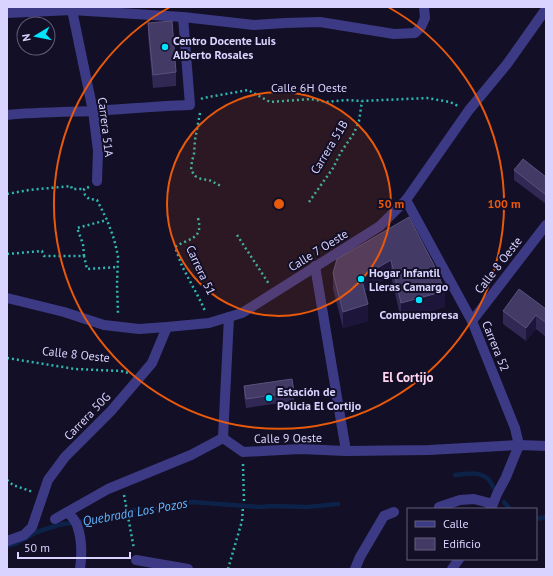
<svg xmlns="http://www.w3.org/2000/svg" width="553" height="576" font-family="'PT Sans',sans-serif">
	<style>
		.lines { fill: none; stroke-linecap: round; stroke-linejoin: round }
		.stream { stroke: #0c2248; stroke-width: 4.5 }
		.path { stroke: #2fb8b0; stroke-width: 2.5; stroke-dasharray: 2 3; stroke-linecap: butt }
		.minor { stroke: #3d3a85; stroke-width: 10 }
		.wall { fill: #312854 }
		.shaded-wall { fill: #1d163a }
		.building { fill: #433a66; stroke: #5a527e }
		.ring { fill: none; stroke: #e8590c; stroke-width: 2 }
		.poi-dot { fill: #00e5ff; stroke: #130f26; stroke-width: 1.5 }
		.labels { text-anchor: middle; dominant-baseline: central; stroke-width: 4; stroke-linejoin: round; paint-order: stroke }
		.poi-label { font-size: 12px; font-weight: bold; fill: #d9d4ff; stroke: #130f26; text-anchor: start }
		.street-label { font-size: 12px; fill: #d9d4ff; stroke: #130f26 }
		.neighbourhood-label { font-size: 13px; font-weight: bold; fill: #ffd6f0; stroke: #130f26 }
		.water-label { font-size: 13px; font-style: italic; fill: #62b6ff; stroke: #130f26 }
		.centre { fill: #e8590c; stroke: #130f26; stroke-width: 2 }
		.ring-label { font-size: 12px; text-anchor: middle; font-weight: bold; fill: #e8590c; stroke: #130f26; stroke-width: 4; stroke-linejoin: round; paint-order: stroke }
	</style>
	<rect width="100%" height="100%" fill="#130f26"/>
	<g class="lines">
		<g class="stream">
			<path d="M455,475C465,474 477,471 487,478C490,480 492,485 494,488"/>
			<polyline points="504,502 510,509"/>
			<polyline points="536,519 546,517"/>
			<polyline points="7,546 17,543 37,532 58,525 102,518 133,510 154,509 171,505 192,502 260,507 274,506 307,507 338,504"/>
		</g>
		<g class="path">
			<polyline points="201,99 203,98 248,90 270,102 311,99 327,102 346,100 362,101 427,98 450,102 458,106"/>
			<polyline points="200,113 195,140 194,154 192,161 191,170 195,176 201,179 209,180 221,186"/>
			<polyline points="89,187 84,189 85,195 89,199 97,200 107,220 114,239 118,256 117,285 118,314"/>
			<polyline points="7,194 29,190 71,186 72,189 84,189"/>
			<polyline points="309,202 333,168 341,152 354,133 359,121 362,101"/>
			<path d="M198,218C204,240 188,238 175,247L182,266L201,302L205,311"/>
			<polyline points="237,235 269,284"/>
			<polyline points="7,254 42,251 44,256 84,256 87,269 118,267"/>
			<polyline points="84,256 83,244 77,228 107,220"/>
			<polyline points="7,358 75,369 121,371 129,373"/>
			<polyline points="243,464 244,503"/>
			<polyline points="7,480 13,485 33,492"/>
			<polyline points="124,495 134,549"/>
			<polyline points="228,569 242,521 243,507"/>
		</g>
		<g class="minor">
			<polyline points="72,7 72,10 93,111 98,151 97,181"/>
			<polyline points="7,13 72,10 183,17 254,25 285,23 320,22 394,34 415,33 421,27 425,18 424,7"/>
			<path d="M7,115C36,112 65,112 94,111C126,109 158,106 190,105L183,17"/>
			<polyline points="406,200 472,321 515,428 519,445 506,477 497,494 493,504 490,509"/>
			<polyline points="315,266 346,451"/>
			<polyline points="7,298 64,312 104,325 139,329 167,327 209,323 242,313 380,226 406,200 469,110 507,64 546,9"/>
			<polyline points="472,321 546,225"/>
			<polyline points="223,438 229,317"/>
			<polyline points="439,507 460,500 474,499 493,504"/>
			<path d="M68,512C71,516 75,520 77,525C82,539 82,555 80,569"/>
			<polyline points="55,519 108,489 191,455 223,438 243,452 300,449 346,451 429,450 519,445 546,446"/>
			<polyline points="7,541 24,535 32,527 48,480 65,457 111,411 152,363 167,327"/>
			<polyline points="136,560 188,569"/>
			<polyline points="355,569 360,557 384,516 394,512"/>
			<polyline points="452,569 459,559"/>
		</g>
	</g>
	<g class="wall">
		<polygon points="148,23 176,72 176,86 153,88 148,36"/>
		<polygon points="514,170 546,177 546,204 514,180"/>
		<polygon points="409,217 445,307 401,319 391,276 365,291 368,321 343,328 333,289 333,273"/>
		<polygon points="546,309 546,337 536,329 526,341 503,324 503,311"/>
		<polygon points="244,386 294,392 294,401 246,408 244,395"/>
	</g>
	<g class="shaded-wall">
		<polygon points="391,260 391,276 361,293 361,277"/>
		<polygon points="445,291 445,307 401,319 401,303"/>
		<polygon points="368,304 368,321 343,328 343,312"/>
		<polygon points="536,315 536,329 526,341 526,328"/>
	</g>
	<g class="building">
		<polygon points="172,21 176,72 153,75 148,23"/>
		<polygon points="523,159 546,177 546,195 514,170"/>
		<polygon points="409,217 434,265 445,291 401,303 391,260 361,277 368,304 343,312 333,273 337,259"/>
		<polygon points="519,289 546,309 546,323 536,315 526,328 503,311"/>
		<polygon points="292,379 294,392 246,399 244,386"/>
	</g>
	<circle cx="279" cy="204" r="112" fill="#e8590c" fill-opacity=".12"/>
	<g class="ring">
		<circle cx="279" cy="204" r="112"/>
		<path d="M388 7A225 225 0 1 1 170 7"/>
	</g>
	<g class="poi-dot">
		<circle cx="165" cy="47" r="4"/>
		<circle cx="361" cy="279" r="4"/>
		<circle cx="419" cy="300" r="4"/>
		<circle cx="269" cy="398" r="4"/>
	</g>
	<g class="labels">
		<g class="poi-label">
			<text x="173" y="40">Centro Docente Luis<tspan x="173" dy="14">Alberto Rosales</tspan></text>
			<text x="369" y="272">Hogar Infantil<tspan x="369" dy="14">Lleras Camargo</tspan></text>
			<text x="419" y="314" text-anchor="middle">Compuempresa</text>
			<text x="277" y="391">Estación de<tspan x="277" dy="14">Policia El Cortijo</tspan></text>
		</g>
		<g class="street-label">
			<text x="309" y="87">Calle 6H Oeste</text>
			<text transform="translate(106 127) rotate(83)">Carrera 51A</text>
			<text transform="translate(329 147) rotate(-59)">Carrera 51B</text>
			<text transform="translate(318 250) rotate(-32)">Calle 7 Oeste</text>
			<text transform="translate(498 265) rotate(-52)">Calle 8 Oeste</text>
			<text transform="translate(201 270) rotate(65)">Carrera 51</text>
			<text transform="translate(496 346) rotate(68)">Carrera 52</text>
			<text transform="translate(76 354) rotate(6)">Calle 8 Oeste</text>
			<text transform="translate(87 416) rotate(-46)">Carrera 50G</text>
			<text transform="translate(288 438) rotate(-1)">Calle 9 Oeste</text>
		</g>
		<g class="neighbourhood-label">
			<text x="408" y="377">El Cortijo</text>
		</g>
		<g class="water-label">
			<text transform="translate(135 512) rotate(-10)">Quebrada Los Pozos</text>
		</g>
	</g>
	<circle cx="279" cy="204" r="6" class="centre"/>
	<g class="ring-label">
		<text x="391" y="208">50 m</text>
		<text x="504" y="208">100 m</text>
	</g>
	<rect width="553" height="576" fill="none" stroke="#d9d4ff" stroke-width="16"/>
	<rect x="407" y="508" width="130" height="52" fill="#130f26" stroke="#625e7d"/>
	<rect x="415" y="521" width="20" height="6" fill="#3d3a85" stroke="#625e7d"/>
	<text x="443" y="528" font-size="12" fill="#d9d4ff">Calle</text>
	<rect x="415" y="538" width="20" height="12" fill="#433a66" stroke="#625e7d"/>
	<text x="443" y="548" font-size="12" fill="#d9d4ff">Edificio</text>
	<g transform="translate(36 36) rotate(260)"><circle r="19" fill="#130f26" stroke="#625e7d"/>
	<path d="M0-3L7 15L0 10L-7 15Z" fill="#00e5ff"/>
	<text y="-6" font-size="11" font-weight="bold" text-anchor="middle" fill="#d9d4ff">N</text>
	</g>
	<path d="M18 552v6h112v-6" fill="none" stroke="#d9d4ff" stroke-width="2"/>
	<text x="24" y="552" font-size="12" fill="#d9d4ff" stroke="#130f26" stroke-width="3" paint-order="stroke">50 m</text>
</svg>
